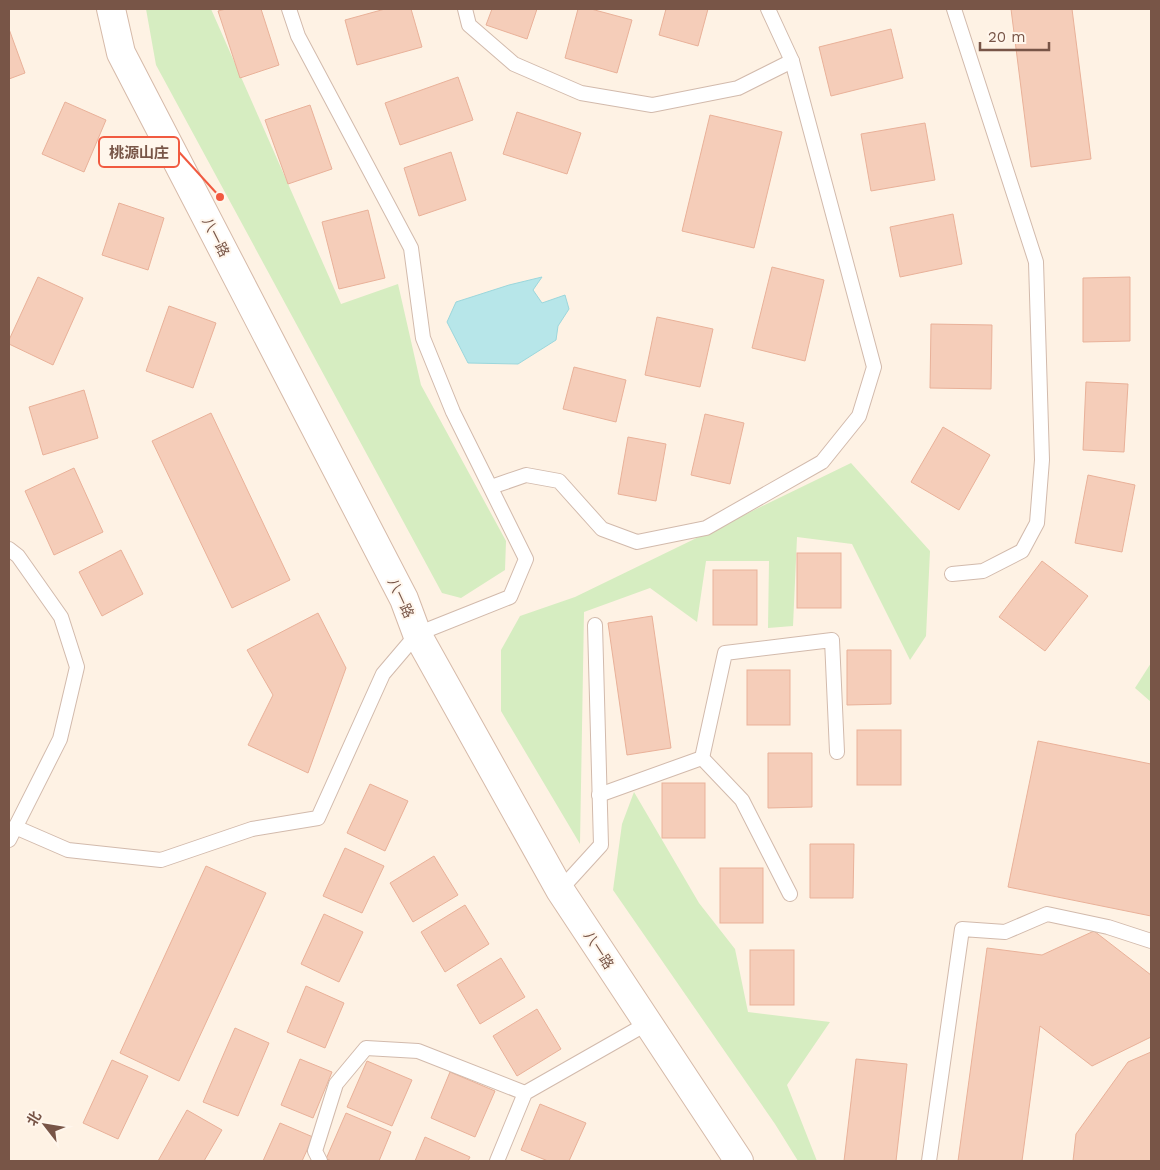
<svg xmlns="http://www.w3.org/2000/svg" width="1160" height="1170" font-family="'Work Sans','Noto Sans SC',sans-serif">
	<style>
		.green { fill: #d6edc1 }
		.water { fill: #b7e6e9; stroke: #9cd7dc }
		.building { fill: #f5cdb9; stroke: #e9b199 }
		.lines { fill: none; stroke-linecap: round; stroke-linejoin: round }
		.lane-casing { stroke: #d2baac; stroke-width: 16 }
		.secondary-casing { stroke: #d6baa9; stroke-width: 30 }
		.lane { stroke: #fff; stroke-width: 14 }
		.secondary { stroke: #fff; stroke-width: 28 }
		.labels { text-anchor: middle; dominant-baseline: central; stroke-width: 4; stroke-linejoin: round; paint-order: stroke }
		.street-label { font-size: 14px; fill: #785547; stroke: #fff6ec }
		.leader { fill: none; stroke: #f15a40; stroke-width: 2 }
		.callout-dot { fill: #f15a40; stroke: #fff6ec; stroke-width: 2 }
		.callout { fill: #fff6ec; stroke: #f15a40; stroke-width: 2 }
		.callout-label { font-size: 15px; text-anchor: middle; font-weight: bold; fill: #785547 }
	</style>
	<rect width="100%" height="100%" fill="#fef2e4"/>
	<g class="green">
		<polygon points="146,9 211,9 341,304 398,284 421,385 506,541 505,570 461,598 442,593 156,65"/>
		<polygon points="851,463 930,551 926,636 910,660 852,544 797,537 793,626 768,628 769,561 706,561 697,622 650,588 584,612 580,844 501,711 501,650 520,616 575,597"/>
		<polygon points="1151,663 1151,702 1135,688"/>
		<polygon points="634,792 699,903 735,949 748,1012 830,1022 787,1085 817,1161 798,1161 775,1124 613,890 622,824"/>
	</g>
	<polygon class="water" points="542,277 533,290 542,303 565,295 569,309 558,326 556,340 518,364 468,363 447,322 456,302 509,285"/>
	<g class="building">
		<polygon points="226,9 261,9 279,65 240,78 218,11"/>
		<polygon points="385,9 411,9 422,47 357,65 345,20"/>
		<polygon points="492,9 537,9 527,39 486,25"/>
		<polygon points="578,9 591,9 632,20 617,73 565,58"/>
		<polygon points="666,9 708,9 698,46 659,35"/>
		<polygon points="1011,9 1072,9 1091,159 1031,167"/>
		<polygon points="9,29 25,73 9,79"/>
		<polygon points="891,29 903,78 831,96 819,47"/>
		<polygon points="458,77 473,120 400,145 385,103"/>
		<polygon points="65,102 106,120 84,172 42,154"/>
		<polygon points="310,105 332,169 288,184 265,120"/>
		<polygon points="517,112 581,133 567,174 503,154"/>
		<polygon points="710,115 782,132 754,248 682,231"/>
		<polygon points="925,123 935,180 871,191 861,134"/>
		<polygon points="451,152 466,200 419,216 404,168"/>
		<polygon points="119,203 164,218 148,270 102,255"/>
		<polygon points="368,210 385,278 339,289 322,222"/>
		<polygon points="953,214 962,264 900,277 890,227"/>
		<polygon points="772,267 824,280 805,361 752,348"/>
		<polygon points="38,277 83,298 53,365 9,344 9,340"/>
		<polygon points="1130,277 1130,341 1083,342 1083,278"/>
		<polygon points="169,306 216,323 193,388 146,371"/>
		<polygon points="657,317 713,329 700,387 645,375"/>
		<polygon points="931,324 992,325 991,389 930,388"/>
		<polygon points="574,367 626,380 616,422 563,409"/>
		<polygon points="1086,382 1128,384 1124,452 1083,450"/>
		<polygon points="84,390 98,438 43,455 29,407"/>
		<polygon points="211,413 290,580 232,608 152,441"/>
		<polygon points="705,414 744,423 730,484 691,475"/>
		<polygon points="943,427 990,455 959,510 911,482"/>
		<polygon points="628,437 666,444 656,501 618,494"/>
		<polygon points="74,468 103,532 54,555 25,491"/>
		<polygon points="1088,475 1135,485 1122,552 1075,543"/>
		<polygon points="121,550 143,594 102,616 79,572"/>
		<rect x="797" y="553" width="44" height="55"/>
		<polygon points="1042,561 1088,596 1045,651 999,617"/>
		<rect x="713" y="570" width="44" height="55"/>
		<polygon points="318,613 346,668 308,773 248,745 273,695 247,650"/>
		<polygon points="652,616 671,748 627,755 608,623"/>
		<polygon points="847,650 891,650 891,704 847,705"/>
		<rect x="747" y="670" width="43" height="55"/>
		<rect x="857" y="730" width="44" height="55"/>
		<polygon points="1038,741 1151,764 1151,916 1008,887"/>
		<polygon points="768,753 812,753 812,807 768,808"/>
		<rect x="662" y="783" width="43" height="55"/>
		<polygon points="370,784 408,801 385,851 347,833"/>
		<polygon points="810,844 854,844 853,898 810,898"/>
		<polygon points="345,848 384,866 362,913 323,896"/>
		<polygon points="434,856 458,895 413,922 390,883"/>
		<polygon points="206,866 266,893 179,1081 120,1053"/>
		<rect x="720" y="868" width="43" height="55"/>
		<polygon points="465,905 489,944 445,972 421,932"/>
		<polygon points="324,914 363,932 339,982 301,964"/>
		<polygon points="1094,931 1151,975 1151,1037 1092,1066 1040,1026 1022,1161 958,1161 987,948 1042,955"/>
		<rect x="750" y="950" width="44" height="55"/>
		<polygon points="501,958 525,997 480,1024 457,985"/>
		<polygon points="306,986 344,1003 325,1048 287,1032"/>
		<polygon points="537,1009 561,1049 517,1076 493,1036"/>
		<polygon points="235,1028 269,1043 238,1116 203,1102"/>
		<polygon points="1151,1052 1151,1161 1073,1161 1076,1134 1128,1062"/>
		<polygon points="300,1059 332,1072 313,1118 281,1105"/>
		<polygon points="856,1059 907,1064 896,1161 844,1161"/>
		<polygon points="112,1060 148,1076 118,1139 83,1123"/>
		<polygon points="367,1061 412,1080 392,1126 347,1107"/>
		<polygon points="450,1072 495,1091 475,1137 431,1118"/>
		<polygon points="540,1104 586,1123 569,1161 548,1161 521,1150"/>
		<polygon points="187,1110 222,1130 204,1161 158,1161"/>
		<polygon points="346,1113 391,1132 379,1161 332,1161 326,1159"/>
		<polygon points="280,1123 313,1137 302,1161 263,1161"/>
		<polygon points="425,1137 470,1157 468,1161 415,1161"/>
	</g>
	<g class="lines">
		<defs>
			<g id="lane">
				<polyline points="465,9 469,25 514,64 581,93 652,105 738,88 792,61"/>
				<polyline points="491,487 526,475 559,481 602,529 637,542 706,528 822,462 859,416 874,367 792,61 768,9"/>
				<polyline points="9,549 18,556 61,617 77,667 60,739 9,840"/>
				<polyline points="952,574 983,571 1022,551 1037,523 1042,460 1036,262 954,9"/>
				<polyline points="702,758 742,800 790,894"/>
				<polyline points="599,795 702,758 725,653 832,640 837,752"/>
				<polyline points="15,827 68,850 161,860 252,829 318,818 383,674 417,634 510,597 526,559 453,412 423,338 411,248 298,36 289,9"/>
				<polyline points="560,890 601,845 595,625"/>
				<polyline points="320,1161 315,1151 336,1084 366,1048 418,1051 525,1093"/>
				<polyline points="497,1161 525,1093 648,1023"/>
				<polyline points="929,1161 962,929 1005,932 1047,914 1108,927 1151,941"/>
			</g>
			<polyline id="secondary" points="111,9 121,53 404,599 417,634 560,890 739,1161"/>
		</defs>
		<use href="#lane" class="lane-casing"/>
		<use href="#secondary" class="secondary-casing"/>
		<use href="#lane" class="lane"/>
		<use href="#secondary" class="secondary"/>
	</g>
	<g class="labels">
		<g class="street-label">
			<text transform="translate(216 237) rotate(63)">八一路</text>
			<text transform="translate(401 598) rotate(65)">八一路</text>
			<text transform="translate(599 950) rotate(57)">八一路</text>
		</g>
	</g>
	<path class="leader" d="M220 197L179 152"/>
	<circle class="callout-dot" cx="220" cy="197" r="5"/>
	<rect class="callout" x="99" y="137" width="80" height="30" rx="5"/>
	<g class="callout-label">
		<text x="139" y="158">桃源山庄</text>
	</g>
	<rect width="1160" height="1170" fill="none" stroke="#785547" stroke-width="20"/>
	<g transform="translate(45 1125) rotate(301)" stroke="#fff6ec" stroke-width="4" paint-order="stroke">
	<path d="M0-4L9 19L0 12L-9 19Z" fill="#785547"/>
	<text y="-8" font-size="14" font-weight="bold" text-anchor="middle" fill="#785547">北</text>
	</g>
	<path d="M980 42v8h69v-8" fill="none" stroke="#785547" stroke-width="2.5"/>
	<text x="988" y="42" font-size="15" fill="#785547" stroke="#fff6ec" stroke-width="4" paint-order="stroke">20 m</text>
</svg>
